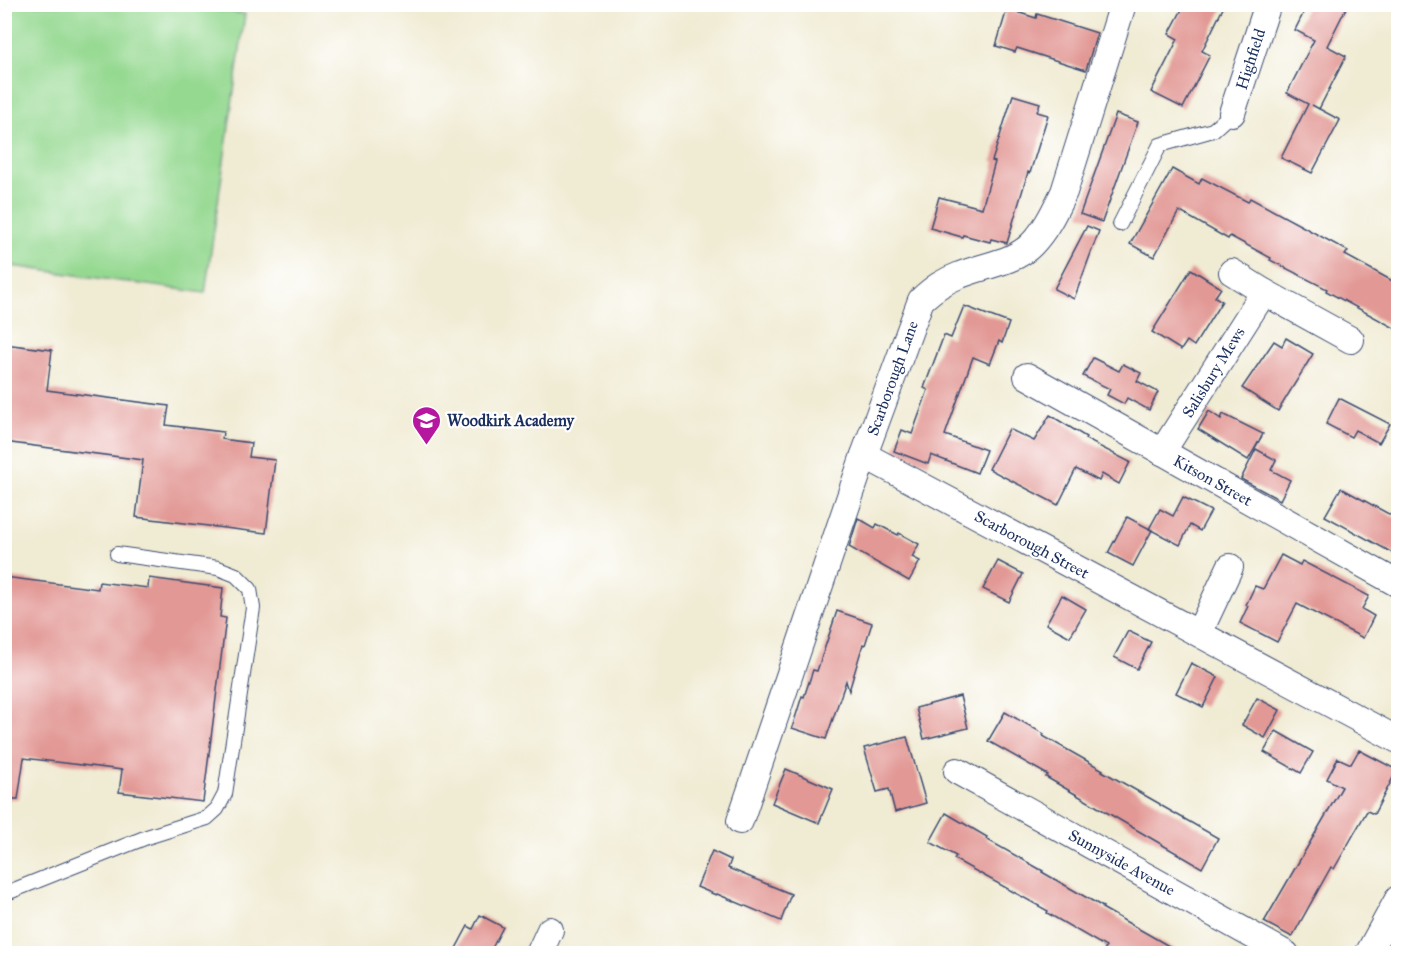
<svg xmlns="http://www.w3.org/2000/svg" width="1403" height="958" viewBox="0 0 1403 958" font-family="'IM FELL Great Primer',serif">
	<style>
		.green { fill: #95d991; stroke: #588478; stroke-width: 1.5 }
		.building { fill: #e29894 }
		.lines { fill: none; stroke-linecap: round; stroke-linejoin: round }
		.lane-casing { stroke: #3b4b70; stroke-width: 16 }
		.street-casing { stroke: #3b4b70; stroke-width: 28 }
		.lane { stroke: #fff; stroke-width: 14 }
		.street { stroke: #fff; stroke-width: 26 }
		.labels { text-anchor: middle; stroke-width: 4.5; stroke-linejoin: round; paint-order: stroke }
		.street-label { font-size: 16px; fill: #1b2f5e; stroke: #fff }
		.poi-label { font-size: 16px; font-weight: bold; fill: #1b2f5e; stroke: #fff; text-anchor: start }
	</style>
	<rect width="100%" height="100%" fill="#fff"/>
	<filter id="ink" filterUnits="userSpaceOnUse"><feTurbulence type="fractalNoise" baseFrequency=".0167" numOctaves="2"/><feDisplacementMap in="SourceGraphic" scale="12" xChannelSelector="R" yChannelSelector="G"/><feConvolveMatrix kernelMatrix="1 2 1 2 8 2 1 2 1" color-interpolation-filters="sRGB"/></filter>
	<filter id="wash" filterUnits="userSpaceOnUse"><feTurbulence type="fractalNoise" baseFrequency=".008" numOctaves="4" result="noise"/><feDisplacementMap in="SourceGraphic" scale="24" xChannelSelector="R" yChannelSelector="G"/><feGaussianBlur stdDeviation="1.35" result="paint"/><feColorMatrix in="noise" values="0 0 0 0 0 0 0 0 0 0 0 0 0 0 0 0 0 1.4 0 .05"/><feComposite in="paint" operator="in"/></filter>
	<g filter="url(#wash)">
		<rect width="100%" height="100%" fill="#f0ebd3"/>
		<path class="green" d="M175 4 245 14 205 293 5 265V5Z"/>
		<g id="blocks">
			<g class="building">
				<path d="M1185 4H1225L1202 51 1210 55 1183 108 1151 92 1178 39 1169 34Z"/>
				<path d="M1308 4H1348L1327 46 1346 56 1319 109 1312 105 1340 120 1312 173 1281 158 1308 104 1287 93 1314 40 1295 30Z"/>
				<path d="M1007 9 1036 18 1037 14 1097 33 1086 70 1017 48 1015 52 996 46Z"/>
				<path d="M1013 95 1040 103 1037 112 1048 115 1030 173 1028 172 1007 243 991 239 990 242 963 235 962 237 930 228 939 197 982 208 995 162 992 161Z"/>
				<path d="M1116 114 1138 122 1102 222 1080 214Z"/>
				<path d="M1172 169 1199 184 1202 178 1248 202 1250 198 1348 251 1345 255 1398 284V330L1326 291 1327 289 1270 260 1271 258 1230 236 1228 239 1179 211 1154 257 1130 244Z"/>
				<path d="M1087 226 1099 231 1074 299 1054 289Z"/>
				<path d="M1191 269 1221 288 1215 297 1222 301 1194 346 1187 341 1181 350 1152 332Z"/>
				<path d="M964 306 1009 323 1002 343 999 341 990 364 973 357 945 435 986 450 977 473 931 455 928 464 894 451 902 430 912 434 928 390 924 388 944 335 951 338Z"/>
				<path d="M1286 338 1313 354 1278 411 1242 388 1274 341 1282 346Z"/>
				<path d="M4 344 52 350 47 390 169 406 166 425 223 432 222 439 251 443 249 457 275 460 266 533 136 517 143 460 4 442Z"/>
				<path d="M1093 358 1119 371 1123 364 1141 373 1137 381 1158 392 1149 410 1127 398 1124 404 1107 395 1110 389 1083 376Z"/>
				<path d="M1339 398 1390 424 1379 443 1355 430 1351 437 1326 424Z"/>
				<path d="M1209 411 1221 419 1223 414 1263 434 1248 460 1198 429Z"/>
				<path d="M1050 415 1086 437 1085 439 1130 462 1119 484 1102 474 1099 481 1076 469 1058 505 989 469 1009 429 1034 441Z"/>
				<path d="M1256 449 1276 460 1271 470 1290 480 1280 500 1241 479Z"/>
				<path d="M1341 488 1398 519V556L1325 516Z"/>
				<path d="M1183 497 1211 511 1200 531 1190 525 1180 545 1149 529 1160 509 1173 516Z"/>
				<path d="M1127 517 1152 530 1133 566 1108 553Z"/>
				<path d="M858 518 875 528 877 524 898 535 899 533 919 544 912 557 920 561 909 581 849 547Z"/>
				<path d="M1281 555 1300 565 1302 561 1369 596 1362 609 1374 616 1363 638 1297 604 1277 642 1240 623 1248 606 1246 605 1255 586 1263 589Z"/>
				<path d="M998 561 1023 574 1009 602 983 589Z"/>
				<path d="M4 577 98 589 99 582 148 588 149 578 223 588 220 617 226 618 203 802 119 792 122 770 24 758 18 799H4Z"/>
				<path d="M1062 595 1086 609 1070 637 1046 624Z"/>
				<path d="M837 611 872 623 865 645 863 644 849 691 846 681 826 739 792 728 802 696 804 697 813 670 817 671Z"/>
				<path d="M1128 631 1151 642 1137 669 1114 657Z"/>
				<path d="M1191 663 1218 677 1203 707 1176 693Z"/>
				<path d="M960 696 968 728 924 739 916 708Z"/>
				<path d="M1257 698 1280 710 1265 738 1242 725Z"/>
				<path d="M1005 712 1044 734 1043 736 1103 770 1102 771 1160 804V805L1218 838 1202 868 1046 777 1048 775 988 741Z"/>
				<path d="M1276 731 1313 752 1301 773 1264 752Z"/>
				<path d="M907 737 926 803 895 812 889 789 877 792 864 748Z"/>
				<path d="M1359 750 1397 770 1374 814 1367 811 1334 869 1331 867 1292 937 1264 922 1342 787 1327 779 1338 758 1351 764Z"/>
				<path d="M786 769 833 789 819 823 772 803Z"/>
				<path d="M946 813 987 837 986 839 1043 871 1042 872 1103 907 1102 908 1183 954H1102L1106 947 1047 913 1048 911 954 859 956 856 930 842Z"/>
				<path d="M712 851 731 860 728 868 791 894 781 921 717 894 716 895 697 887Z"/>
				<path d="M480 915 503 927 489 954H453L468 926 473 929Z"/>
			</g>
		</g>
	</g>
	<g filter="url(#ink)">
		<use href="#blocks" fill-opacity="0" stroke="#3b4b70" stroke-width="1.5"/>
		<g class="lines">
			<defs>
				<g id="lane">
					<path d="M1120 224 1160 145 1213 130 1232 113"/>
					<path d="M4 894 147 837 207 818 217 809 225 794 253 608 250 589 236 575 218 568 117 554"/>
				</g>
				<g id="street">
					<path d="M1232 113 1268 4"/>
					<path d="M1232 272 1264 292 1351 340"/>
					<path d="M1027 376 1398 584"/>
					<path d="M1162 452 1264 292"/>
					<path d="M864 455 1398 740"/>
					<path d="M1199 633 1230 567"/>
					<path d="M957 771 1286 954"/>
					<path d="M740 821 864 455 921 300C934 288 944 281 960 275 984 265 1014 263 1032 244 1046 230 1055 210 1064 192L1123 4"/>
					<path d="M539 954 550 930"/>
					<path d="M1368 954 1398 899"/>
				</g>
			</defs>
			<use href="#lane" class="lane-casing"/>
			<use href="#street" class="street-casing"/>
			<use href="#lane" class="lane"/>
			<use href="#street" class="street"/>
		</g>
	</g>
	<defs>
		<symbol id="school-pin" viewBox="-11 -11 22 30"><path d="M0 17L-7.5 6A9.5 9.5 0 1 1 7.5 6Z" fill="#b5179e" stroke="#fff"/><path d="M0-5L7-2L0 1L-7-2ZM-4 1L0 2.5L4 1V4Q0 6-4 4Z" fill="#fff"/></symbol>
	</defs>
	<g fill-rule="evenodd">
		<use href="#school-pin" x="410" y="404" width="33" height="45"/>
	</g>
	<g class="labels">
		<g class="street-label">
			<text transform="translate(1250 59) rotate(-72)" y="6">Highfield</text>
			<text transform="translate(1213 372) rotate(-58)" y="6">Salisbury Mews</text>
			<text transform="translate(892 378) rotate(-70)" y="6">Scarborough Lane</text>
			<text transform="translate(1213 480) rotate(29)" y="6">Kitson Street</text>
			<text transform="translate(1032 544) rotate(28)" y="6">Scarborough Street</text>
			<text transform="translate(1122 862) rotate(29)" y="6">Sunnyside Avenue</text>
		</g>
		<g class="poi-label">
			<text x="447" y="426">Woodkirk Academy</text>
		</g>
	</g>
	<rect width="1403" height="958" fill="none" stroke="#fff" stroke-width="24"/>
</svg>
